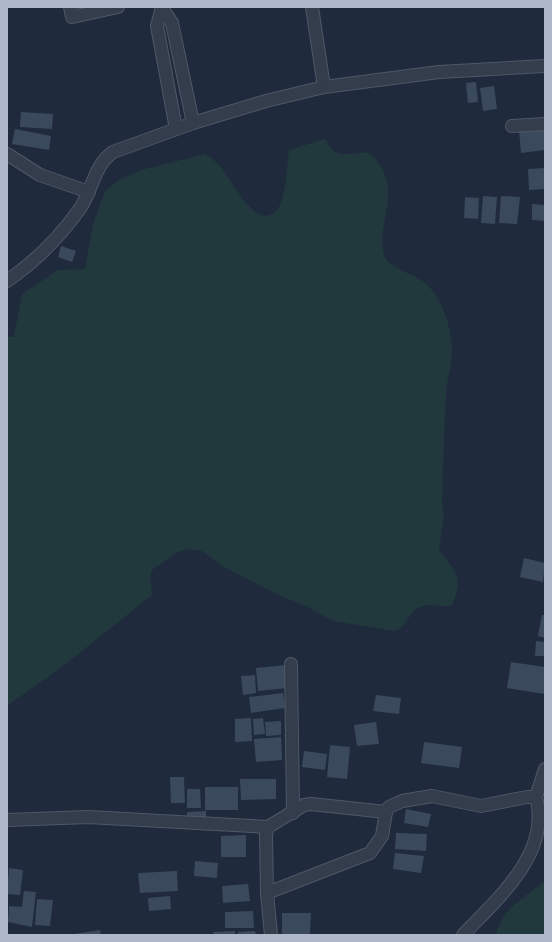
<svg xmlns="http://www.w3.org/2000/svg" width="552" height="942" viewBox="0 0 552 942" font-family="'Space Grotesk',sans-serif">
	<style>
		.green { fill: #21393d }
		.building { fill: #3b495c }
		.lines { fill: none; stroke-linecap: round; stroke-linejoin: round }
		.minor-casing { stroke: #4e5867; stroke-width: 14 }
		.minor { stroke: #333d4c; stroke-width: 12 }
	</style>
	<rect width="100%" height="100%" fill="#1f2b3c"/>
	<g class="green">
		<path d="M325 139C327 142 330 148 334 151 347 160 367 145 376 159 403 196 376 217 384 255 387 268 414 273 425 283 430 287 435 294 438 299 447 314 452 335 452 351 452 365 447 379 446 393 444 430 443 466 442 502L444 516 439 550C456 573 464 575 452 605 442 609 431 602 420 607 409 611 407 627 395 631L333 621 308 607 274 593 219 564 202 551 189 549 177 552 152 570 150 577 152 595 63 666 7 706V337H14L22 294 58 270 85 269 93 224 105 191 119 180 141 170 205 154C212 158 218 163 223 170 232 181 254 225 272 214 278 210 280 206 282 199 287 184 287 166 289 150Z"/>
		<path d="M545 881V935H496C500 911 527 895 545 881Z"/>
	</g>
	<g class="building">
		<path d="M476 82 478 102 468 103 466 83Z"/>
		<path d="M494 86 497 109 483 111 480 88Z"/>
		<path d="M21 112 53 114 52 129 20 127Z"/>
		<path d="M545 128V150L521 153 519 130Z"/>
		<path d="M15 129 51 136 49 150 12 144Z"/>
		<path d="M545 168V189L529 190 528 169Z"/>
		<path d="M483 196 497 197 495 224 481 223Z"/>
		<path d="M501 196 520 197 517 224 499 223Z"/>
		<path d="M465 197 479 198 478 219 464 218Z"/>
		<path d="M532 204 545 205V221L532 220Z"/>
		<path d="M61 246 76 251 72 262 58 257Z"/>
		<path d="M524 558 545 563 543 582 520 577Z"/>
		<path d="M542 615H545V638L538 636Z"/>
		<path d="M536 641 545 642V656H535Z"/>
		<path d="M511 662 545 667V694L507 688Z"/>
		<path d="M286 665 288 688 258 691 256 668Z"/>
		<path d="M255 675 256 693 243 695 241 676Z"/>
		<path d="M283 693 285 708 251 713 249 697Z"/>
		<path d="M376 695 401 698 399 714 373 711Z"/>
		<path d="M251 718 252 741 235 742V719Z"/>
		<path d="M263 718 265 734 254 735 253 719Z"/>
		<path d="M281 721V735L266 736 265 722Z"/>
		<path d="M376 722 379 744 357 746 354 725Z"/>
		<path d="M281 737 282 760 256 762 254 739Z"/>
		<path d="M424 742 462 747 459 768 421 763Z"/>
		<path d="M330 745 350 747 347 779 327 777Z"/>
		<path d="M304 751 327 754 325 770 302 767Z"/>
		<path d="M170 777H184L185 803H171Z"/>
		<path d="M240 779H276V799L241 800Z"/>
		<rect x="205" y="787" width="33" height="23"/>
		<path d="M187 789H200L201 808H187Z"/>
		<path d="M406 809 431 814 428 827 404 823Z"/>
		<path d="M206 811V821L187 822V812Z"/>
		<path d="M396 833 427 834 426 851 395 849Z"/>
		<path d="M246 835V857H221V836Z"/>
		<path d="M395 853 424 856 421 873 393 869Z"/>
		<path d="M195 861 218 863 217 878 194 876Z"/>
		<path d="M9 868 23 870 20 895 7 894Z"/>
		<path d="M177 871 178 891 140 893 138 873Z"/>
		<path d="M248 884 250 901 223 903 222 886Z"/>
		<path d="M24 891 36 892 32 927 8 922 9 906 22 907Z"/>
		<path d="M170 896 171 909 149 911 148 898Z"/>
		<path d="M37 899 53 900 50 926 35 925Z"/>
		<path d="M253 911 254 928H225V912Z"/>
		<path d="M282 913H311L310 934H282Z"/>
		<path d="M100 930 101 935H74V934Z"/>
		<path d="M235 931V935H214L213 932Z"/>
		<path d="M255 931 256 935H238V932Z"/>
	</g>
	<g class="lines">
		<defs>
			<g id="minor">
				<path d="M70 7 72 17 118 7"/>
				<path d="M162 7 157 26 176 129"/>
				<path d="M312 7 324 87"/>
				<path d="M162 8 172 23 193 123"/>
				<path d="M512 126 545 124"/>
				<path d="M7 154 40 175 89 192"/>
				<path d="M7 281C36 261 58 239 79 210 92 192 94 165 113 152L193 123 266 101 324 87 439 72 545 66"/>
				<path d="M291 664 293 813"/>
				<path d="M7 820 88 817 268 827"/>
				<path d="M267 893 370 853 382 836 386 812 389 807 402 801 432 796 481 806 527 797H536"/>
				<path d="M271 935 267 893 266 834 268 827 304 805 311 804 386 812"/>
				<path d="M463 935C496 900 552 853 536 797L545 769"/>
			</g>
		</defs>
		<use href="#minor" class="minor-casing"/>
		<use href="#minor" class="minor"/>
	</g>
	<rect width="552" height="942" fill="none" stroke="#aeb8c8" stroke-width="16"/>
</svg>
